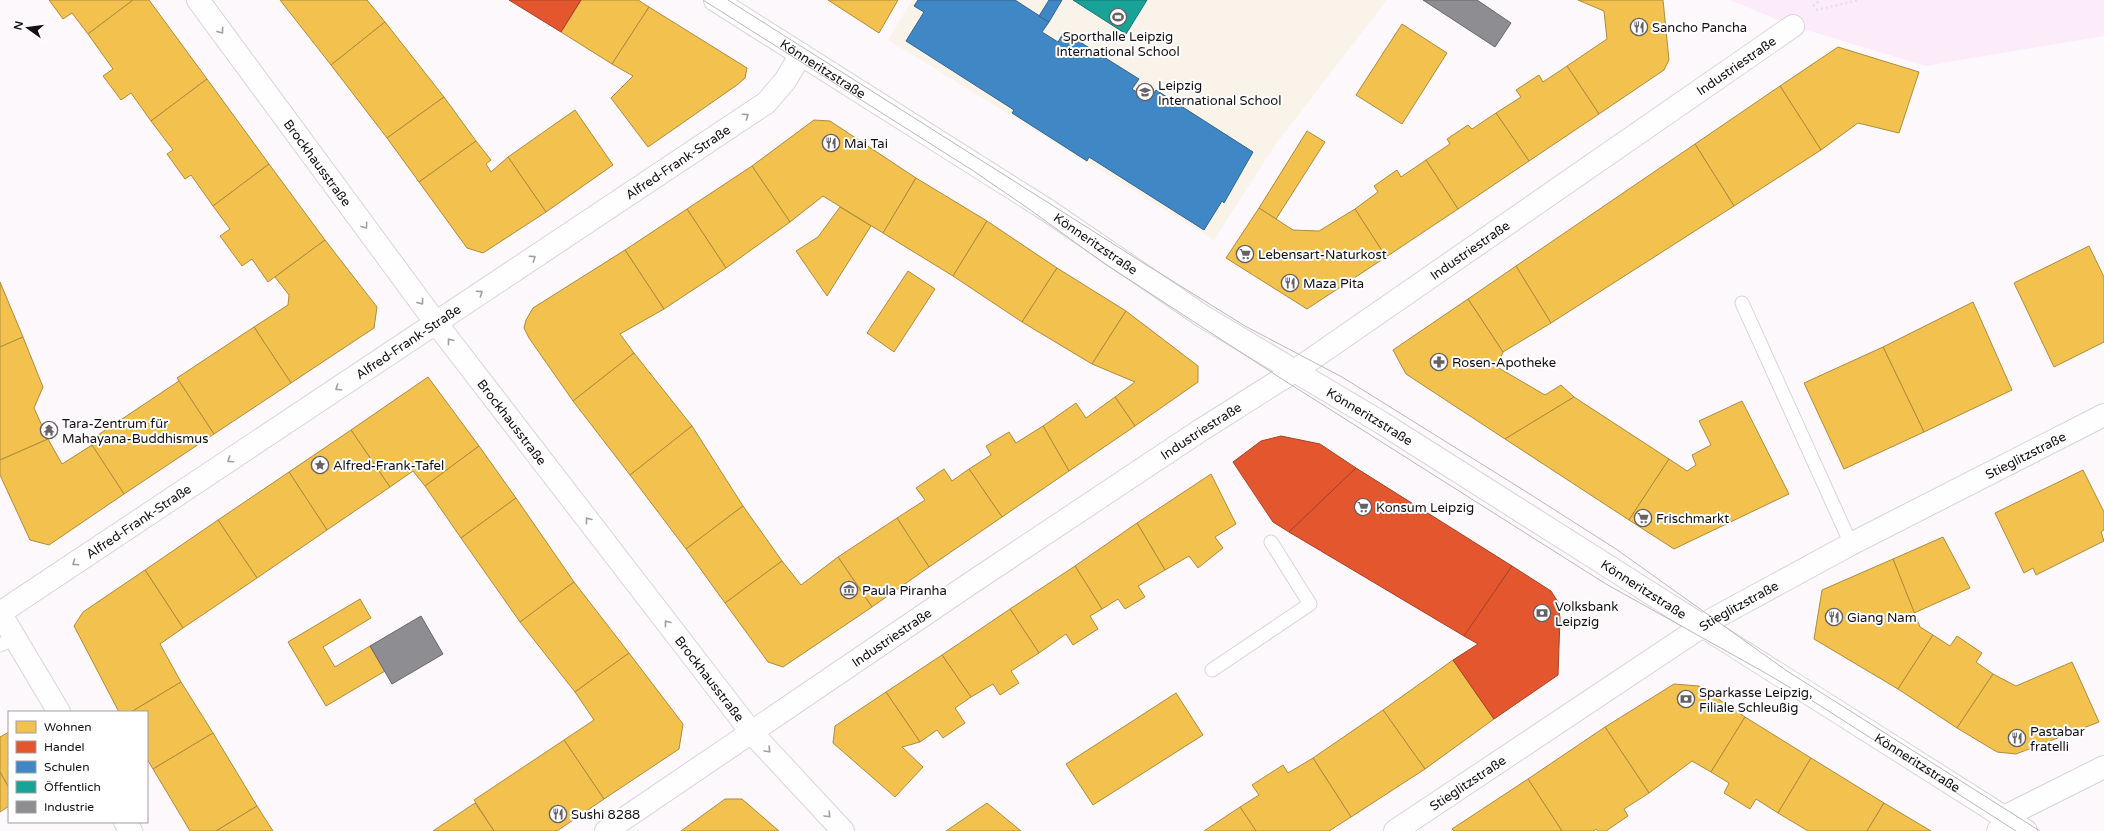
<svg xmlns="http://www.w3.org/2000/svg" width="2104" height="831" viewBox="0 0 2104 831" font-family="'Varela Round',sans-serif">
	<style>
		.education { fill: #faf3e9 }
		.green { fill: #fcecfa }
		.homes { fill: #f2c14e; stroke: #af8c3c }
		.shops { fill: #e4572e; stroke: #a64226 }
		.schools { fill: #3f88c5; stroke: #326490 }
		.public { fill: #17a398; stroke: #167770 }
		.industry { fill: #8d8d92; stroke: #69686c }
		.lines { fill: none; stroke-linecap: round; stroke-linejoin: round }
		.lane-casing { stroke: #d8d4d8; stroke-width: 15 }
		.street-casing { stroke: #d8d4d8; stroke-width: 24 }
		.secondary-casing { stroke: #d8d4d8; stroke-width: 24 }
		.path { stroke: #e3e2e2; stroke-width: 2.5; stroke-dasharray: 2 3; stroke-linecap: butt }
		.lane { stroke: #fffeff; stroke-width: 13 }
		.street { stroke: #fffeff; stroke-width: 22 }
		.secondary { stroke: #fffeff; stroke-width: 22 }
		.tram { stroke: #bab9ba; stroke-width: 1 }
		.oneway { stroke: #a19fa1 }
		.labels { text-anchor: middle; stroke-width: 4; stroke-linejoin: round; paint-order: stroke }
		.poi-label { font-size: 13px; fill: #141013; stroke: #fff; text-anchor: start }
		.street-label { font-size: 13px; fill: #141013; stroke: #fff }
	</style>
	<rect width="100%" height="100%" fill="#fdf8fc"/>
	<path class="education" d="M912 0H1387L1275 145 1214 240 888 40Z"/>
	<path class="green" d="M1730 0H2104V36L1926 66 1793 26Z"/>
	<g class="homes">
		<path d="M49 0H133L88 34 72 13 63 19Z"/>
		<path d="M133 0H149L207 79 151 121 131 93 121 100 103 76 113 69 88 34Z"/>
		<path d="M280 0H367L385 22 331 65Z"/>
		<path d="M581 0H638L649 7 612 64 561 32Z"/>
		<path d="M828 0H898L879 33Z"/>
		<path d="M1578 0H1663L1669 60 1664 70 1599 114 1567 66 1607 39 1604 11Z"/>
		<path d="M649 7 747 68 745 78 737 85 648 147 611 98 633 76 612 64Z"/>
		<path d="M385 22 444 97 387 138 331 65Z"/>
		<path d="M1402 24 1447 53 1402 124 1356 95Z"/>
		<path d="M1838 47 1919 72 1899 133 1858 123 1821 150 1780 86Z"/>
		<path d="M1567 66 1599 114 1529 161 1496 113 1521 97 1516 90 1539 75 1543 82Z"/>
		<path d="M207 79 269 164 213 206 191 175 185 179 167 154 173 150 151 121Z"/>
		<path d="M1780 86 1821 150 1734 206 1695 144Z"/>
		<path d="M444 97 476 141 419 182 387 138Z"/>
		<path d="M575 110 613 165 546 212 508 157Z"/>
		<path d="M1496 113 1529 161 1458 209 1426 160 1450 144 1447 139 1468 125 1472 129Z"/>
		<path d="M814 120 830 121 916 178 883 233 823 196 790 222 752 166Z"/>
		<path d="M1307 131 1325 142 1276 219 1259 208Z"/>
		<path d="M476 141 491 160 486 164 491 172 508 157 546 212 483 253 467 248 419 182Z"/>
		<path d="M1695 144 1734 206 1551 323 1516 266Z"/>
		<path d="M1426 160 1458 209 1386 257 1355 209 1378 192 1374 186 1397 170 1401 177Z"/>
		<path d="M269 164 325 240 268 282 252 259 242 266 220 236 230 229 213 206Z"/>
		<path d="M752 166 790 222 726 268 687 209Z"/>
		<path d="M916 178 987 221 953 276 883 233Z"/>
		<path d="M840 207 871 226 827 296 796 251 818 237Z"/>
		<path d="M1259 208 1293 230 1319 231 1355 209 1386 257 1307 309 1226 258Z"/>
		<path d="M687 209 726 268 664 309 625 250Z"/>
		<path d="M987 221 1057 268 1022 322 953 276Z"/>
		<path d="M325 240 377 307 374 328 291 383 254 327 288 305 289 295 275 277Z"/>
		<path d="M2089 246 2104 277V342L2054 367 2014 283Z"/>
		<path d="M625 250 664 309 620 334 634 353 573 401 529 338 524 328 526 320 533 308Z"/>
		<path d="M1516 266 1551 323 1503 352 1468 299Z"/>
		<path d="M1057 268 1126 311 1092 364 1022 322Z"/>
		<path d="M908 271 935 289 894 352 867 333Z"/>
		<path d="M0 282 23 337 0 347Z"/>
		<path d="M1468 299 1503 352 1497 367 1545 395 1561 385 1574 397 1505 439 1406 374 1393 350Z"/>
		<path d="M1973 302 2012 390 1924 432 1883 347Z"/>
		<path d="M1126 311 1198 366V382L1135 426 1115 397 1135 382 1092 364Z"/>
		<path d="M254 327 291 383 214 434 177 378Z"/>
		<path d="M23 337 43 387 34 408 48 439 0 460V347Z"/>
		<path d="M1883 347 1924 432 1844 469 1804 383Z"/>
		<path d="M634 353 692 426 630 475 573 401Z"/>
		<path d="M428 377 479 446 425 486 413 471 390 487 351 430Z"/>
		<path d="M179 381 214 434 124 494 89 441Z"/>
		<path d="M1115 397 1135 426 1069 471 1043 426 1076 403 1086 418Z"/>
		<path d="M1574 397 1669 459 1629 520 1505 439Z"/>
		<path d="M1742 401 1789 494 1674 549 1629 520 1669 459 1687 471 1696 465 1692 455 1711 445 1699 421Z"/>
		<path d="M692 426 743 506 686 549 630 475Z"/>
		<path d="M1043 426 1069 471 1002 517 969 469 991 455 986 446 1009 432 1016 443Z"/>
		<path d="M351 430 390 487 327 530 289 472Z"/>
		<path d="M48 439 62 464 92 445 124 494 49 545 30 540 0 475V460Z"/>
		<path d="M479 446 516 498 461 538 425 486Z"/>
		<path d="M944 469 952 481 969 469 1002 517 929 567 897 518 925 500 916 488Z"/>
		<path d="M2083 470 2104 512V530L2101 532 2104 541 2036 575 2033 568 2024 573 1995 513Z"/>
		<path d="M289 472 327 530 257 578 218 520Z"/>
		<path d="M1211 474 1236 524 1215 537 1223 548 1198 568 1189 556 1165 570 1137 523Z"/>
		<path d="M516 498 574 582 520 622 461 538Z"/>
		<path d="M743 506 782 561 725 603 686 549Z"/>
		<path d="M897 518 929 567 872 607 838 557Z"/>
		<path d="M218 520 257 578 183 628 145 570Z"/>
		<path d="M1137 523 1165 570 1138 586 1145 597 1125 609 1118 599 1102 609 1075 566Z"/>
		<path d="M1943 537 1970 588 1914 613 1893 559Z"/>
		<path d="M838 557 872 607 783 667 768 662 725 603 782 561 801 585Z"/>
		<path d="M1893 559 1920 627 1933 635 1898 689 1814 639 1822 590Z"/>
		<path d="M1075 566 1102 609 1090 616 1098 629 1073 645 1066 634 1039 653 1010 609Z"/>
		<path d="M145 570 183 628 160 644 181 682 131 712H119L74 626 83 612Z"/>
		<path d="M574 582 629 653 575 692 520 622Z"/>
		<path d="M360 599 371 618 323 647 335 667 370 646 385 671 326 706 288 642Z"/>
		<path d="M1010 609 1039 653 1011 671 1019 683 1000 695 993 684 971 697 942 655Z"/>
		<path d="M1933 635 1950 646 1957 636 1982 653 1976 662 1993 674 1957 728 1898 689Z"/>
		<path d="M629 653 683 724 679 749 604 799 564 740 594 720 575 692Z"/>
		<path d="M942 655 971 697 955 708 965 723 943 738 937 730 920 742 886 692Z"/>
		<path d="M1453 660 1494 719 1425 769 1383 710Z"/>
		<path d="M2072 662 2099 722 2016 754 1997 752 1957 728 1993 674 2016 686Z"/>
		<path d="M181 682 213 733 153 769 147 759V712H131Z"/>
		<path d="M1674 684 1699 686 1745 717 1711 772 1692 761 1649 793 1605 727Z"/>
		<path d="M886 692 920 742 902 747 923 767 895 797 833 743 835 726Z"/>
		<path d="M1176 693 1203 735 1093 805 1066 764Z"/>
		<path d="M1383 710 1425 769 1351 817 1313 758Z"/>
		<path d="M1745 717 1811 758 1778 813 1756 799 1750 809 1724 793 1729 783 1711 772Z"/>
		<path d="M1605 727 1649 793 1624 809 1628 816 1606 831H1598L1596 829 1593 831H1562L1528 779Z"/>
		<path d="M9 732V788L0 772V737Z"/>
		<path d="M213 733 257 806 216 831H190L153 769Z"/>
		<path d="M564 740 604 799 557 831H494L474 800Z"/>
		<path d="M1313 758 1351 817 1329 831H1256L1240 807 1259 795 1252 785 1283 765 1288 773Z"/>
		<path d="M1811 758 1884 803 1867 831H1808L1778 813Z"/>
		<path d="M0 772 9 788V806L0 812Z"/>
		<path d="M1528 779 1562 831H1454L1452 829Z"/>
		<path d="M725 799H742L779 831H681Z"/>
		<path d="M475 803 494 831H433Z"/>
		<path d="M987 803 1021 831H946Z"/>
		<path d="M1884 803 1931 831H1867Z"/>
		<path d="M257 806 273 831H216Z"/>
		<path d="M1240 807 1256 831H1204Z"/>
	</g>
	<g class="shops">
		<path d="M509 0H581L561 32Z"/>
		<path d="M1281 436 1320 444 1356 468 1289 532 1273 522 1233 462 1261 441Z"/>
		<path d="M1356 468 1512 566 1464 636 1289 532Z"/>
		<path d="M1512 566 1551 591 1558 602 1560 618 1558 675 1494 719 1453 660 1478 644 1464 636Z"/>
	</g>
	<g class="schools">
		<path d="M918 0H1015L1049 22 1042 32 1058 42 1064 32 1139 79 1132 89 1149 100 1156 90 1253 152 1224 203 1222 201 1204 230 1089 157 1087 161 1012 113 1014 110 906 41 924 12 914 6Z"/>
		<path d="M1049 0H1062L1049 22 1039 16Z"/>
	</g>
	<path class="public" d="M1073 0H1147L1126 34Z"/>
	<g class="industry">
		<path d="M1423 0H1477L1511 23 1495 47Z"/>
		<path d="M421 616 443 654 392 684 370 646Z"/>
	</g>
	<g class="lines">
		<defs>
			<g id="lane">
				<path d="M1742 303 1851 544"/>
				<path d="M0 645 15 638"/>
				<path d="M1212 670 1310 604 1271 542"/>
			</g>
			<g id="street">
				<path id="s1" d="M198 0 436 323 752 733 843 831"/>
				<path id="s2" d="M0 613 766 103 785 81 801 54"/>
				<path d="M0 613 59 712"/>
				<path d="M125 822 131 831"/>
				<path id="s3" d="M606 831 971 583 1201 430 1296 370 1793 26"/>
				<path id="s4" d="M1395 831 1713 619 1851 544 2104 415"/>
				<path d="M1998 831 2012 813 2104 767"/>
			</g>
			<g id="secondary">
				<path id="s5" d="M715 0 1047 210 1204 317 1382 423 2026 831"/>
			</g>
		</defs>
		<use href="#lane" class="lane-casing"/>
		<use href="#street" class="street-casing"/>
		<use href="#secondary" class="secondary-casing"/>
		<g class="path">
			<path d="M1813 6 1820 0"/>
			<path d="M1816 10 1859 0"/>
		</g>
		<use href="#lane" class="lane"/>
		<use href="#street" class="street"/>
		<use href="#secondary" class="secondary"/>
		<g class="tram">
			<path d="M703 0 972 170 1029 209 1105 264 1282 379 1606 584 1762 671 1816 703 2016 831"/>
			<path d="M728 0 1145 264 1245 326 1342 377 1525 491 1616 549 1787 671 2040 831"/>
		</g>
	</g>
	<defs><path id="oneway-chevron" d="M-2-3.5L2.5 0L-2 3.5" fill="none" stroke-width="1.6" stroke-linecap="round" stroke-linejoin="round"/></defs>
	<g class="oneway">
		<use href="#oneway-chevron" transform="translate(221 31) rotate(54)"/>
		<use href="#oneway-chevron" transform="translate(746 116) rotate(-34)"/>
		<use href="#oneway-chevron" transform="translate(365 226) rotate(54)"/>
		<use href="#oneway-chevron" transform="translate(533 258) rotate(-34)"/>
		<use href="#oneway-chevron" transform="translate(480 293) rotate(-34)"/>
		<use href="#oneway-chevron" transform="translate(421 302) rotate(54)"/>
		<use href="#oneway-chevron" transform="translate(450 341) rotate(-128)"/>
		<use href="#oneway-chevron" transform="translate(338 388) rotate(146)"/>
		<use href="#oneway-chevron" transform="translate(230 460) rotate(146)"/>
		<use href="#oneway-chevron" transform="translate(588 520) rotate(-128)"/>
		<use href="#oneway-chevron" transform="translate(75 563) rotate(146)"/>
		<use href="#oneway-chevron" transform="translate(667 623) rotate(-128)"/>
		<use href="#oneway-chevron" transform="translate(768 750) rotate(47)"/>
		<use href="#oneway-chevron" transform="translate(828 815) rotate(47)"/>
	</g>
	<defs>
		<symbol id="stadium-ring" viewBox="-11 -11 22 22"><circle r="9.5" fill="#fff" stroke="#666165" stroke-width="1.5"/><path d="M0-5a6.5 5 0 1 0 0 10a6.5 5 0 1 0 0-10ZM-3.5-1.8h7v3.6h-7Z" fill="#666165"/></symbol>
		<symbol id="restaurant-ring" viewBox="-11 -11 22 22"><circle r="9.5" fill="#fff" stroke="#666165" stroke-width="1.5"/><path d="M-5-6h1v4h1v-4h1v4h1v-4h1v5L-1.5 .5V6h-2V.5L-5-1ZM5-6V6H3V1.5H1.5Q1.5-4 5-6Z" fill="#666165"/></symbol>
		<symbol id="school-ring" viewBox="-11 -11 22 22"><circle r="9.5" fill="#fff" stroke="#666165" stroke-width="1.5"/><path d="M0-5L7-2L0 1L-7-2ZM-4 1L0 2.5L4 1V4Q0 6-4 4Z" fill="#666165"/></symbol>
		<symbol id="supermarket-ring" viewBox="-11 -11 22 22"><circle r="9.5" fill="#fff" stroke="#666165" stroke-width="1.5"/><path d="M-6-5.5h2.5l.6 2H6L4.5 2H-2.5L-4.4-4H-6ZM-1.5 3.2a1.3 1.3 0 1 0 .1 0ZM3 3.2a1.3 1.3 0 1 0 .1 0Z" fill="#666165"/></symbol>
		<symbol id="pharmacy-ring" viewBox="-11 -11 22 22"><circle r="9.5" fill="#fff" stroke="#666165" stroke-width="1.5"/><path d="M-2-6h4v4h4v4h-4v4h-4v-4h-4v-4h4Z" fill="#666165"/></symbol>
		<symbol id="temple-ring" viewBox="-11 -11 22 22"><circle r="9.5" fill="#fff" stroke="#666165" stroke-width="1.5"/><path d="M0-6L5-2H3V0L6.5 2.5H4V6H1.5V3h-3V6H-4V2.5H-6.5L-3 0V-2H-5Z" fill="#666165"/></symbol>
		<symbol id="sight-ring" viewBox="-11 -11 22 22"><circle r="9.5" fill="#fff" stroke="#666165" stroke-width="1.5"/><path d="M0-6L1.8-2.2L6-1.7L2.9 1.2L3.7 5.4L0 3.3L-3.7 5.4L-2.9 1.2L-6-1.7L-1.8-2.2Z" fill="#666165"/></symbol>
		<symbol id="museum-ring" viewBox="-11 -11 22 22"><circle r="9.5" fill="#fff" stroke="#666165" stroke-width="1.5"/><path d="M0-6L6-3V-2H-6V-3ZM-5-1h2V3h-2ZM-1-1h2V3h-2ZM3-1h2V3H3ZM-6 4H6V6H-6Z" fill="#666165"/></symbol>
		<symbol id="bank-ring" viewBox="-11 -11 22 22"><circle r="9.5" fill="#fff" stroke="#666165" stroke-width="1.5"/><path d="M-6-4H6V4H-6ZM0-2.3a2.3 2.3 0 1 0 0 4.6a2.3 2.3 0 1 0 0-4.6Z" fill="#666165"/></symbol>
	</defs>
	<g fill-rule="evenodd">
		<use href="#stadium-ring" x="1108" y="7" width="20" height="20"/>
		<use href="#restaurant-ring" x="1629" y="17" width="20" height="20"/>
		<use href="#school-ring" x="1135" y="82" width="20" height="20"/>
		<use href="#restaurant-ring" x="821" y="133" width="20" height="20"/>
		<use href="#supermarket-ring" x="1235" y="244" width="20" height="20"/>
		<use href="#restaurant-ring" x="1280" y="273" width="20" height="20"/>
		<use href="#pharmacy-ring" x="1429" y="352" width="20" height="20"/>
		<use href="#temple-ring" x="39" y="420" width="20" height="20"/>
		<use href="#sight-ring" x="310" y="455" width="20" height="20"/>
		<use href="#supermarket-ring" x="1353" y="497" width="20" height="20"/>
		<use href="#supermarket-ring" x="1633" y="508" width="20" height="20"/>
		<use href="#museum-ring" x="839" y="580" width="20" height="20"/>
		<use href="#bank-ring" x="1532" y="603" width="20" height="20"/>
		<use href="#restaurant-ring" x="1824" y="607" width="20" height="20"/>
		<use href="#bank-ring" x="1676" y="689" width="20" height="20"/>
		<use href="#restaurant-ring" x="2007" y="728" width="20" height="20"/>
		<use href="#restaurant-ring" x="548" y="804" width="20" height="20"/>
	</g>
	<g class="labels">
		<g class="poi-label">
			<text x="1652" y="32">Sancho Pancha</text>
			<text x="1118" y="41" text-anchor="middle">Sporthalle Leipzig<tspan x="1118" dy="15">International School</tspan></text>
			<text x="1158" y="90">Leipzig<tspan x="1158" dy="15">International School</tspan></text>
			<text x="844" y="148">Mai Tai</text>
			<text x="1258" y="259">Lebensart-Naturkost</text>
			<text x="1303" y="288">Maza Pita</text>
			<text x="1452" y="367">Rosen-Apotheke</text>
			<text x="62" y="428">Tara-Zentrum für<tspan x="62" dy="15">Mahayana-Buddhismus</tspan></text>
			<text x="333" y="470">Alfred-Frank-Tafel</text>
			<text x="1376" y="512">Konsum Leipzig</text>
			<text x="1656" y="523">Frischmarkt</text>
			<text x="862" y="595">Paula Piranha</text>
			<text x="1555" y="611">Volksbank<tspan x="1555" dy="15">Leipzig</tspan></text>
			<text x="1847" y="622">Giang Nam</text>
			<text x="1699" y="697">Sparkasse Leipzig,<tspan x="1699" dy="15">Filiale Schleußig</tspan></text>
			<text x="2030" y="736">Pastabar<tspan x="2030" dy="15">fratelli</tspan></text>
			<text x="571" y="819">Sushi 8288</text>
		</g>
		<g class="street-label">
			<text dy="5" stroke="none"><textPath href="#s3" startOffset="1365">Industriestraße</textPath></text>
			<text dy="5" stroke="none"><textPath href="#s5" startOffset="128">Könneritzstraße</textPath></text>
			<text dy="5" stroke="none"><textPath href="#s2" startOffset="814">Alfred-Frank-Straße</textPath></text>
			<text dy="5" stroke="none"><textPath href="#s1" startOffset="202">Brockhausstraße</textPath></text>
			<text dy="5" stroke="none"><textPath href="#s5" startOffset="452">Könneritzstraße</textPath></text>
			<text dy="5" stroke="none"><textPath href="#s3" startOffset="1041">Industriestraße</textPath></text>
			<text dy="5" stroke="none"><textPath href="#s2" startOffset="490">Alfred-Frank-Straße</textPath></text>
			<text dy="5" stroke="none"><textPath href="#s5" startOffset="776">Könneritzstraße</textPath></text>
			<text dy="5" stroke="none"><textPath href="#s1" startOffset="526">Brockhausstraße</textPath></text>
			<text dy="5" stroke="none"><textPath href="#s3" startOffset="717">Industriestraße</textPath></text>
			<text dy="5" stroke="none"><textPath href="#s4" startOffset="735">Stieglitzstraße</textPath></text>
			<text dy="5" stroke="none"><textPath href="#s2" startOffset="166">Alfred-Frank-Straße</textPath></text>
			<text dy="5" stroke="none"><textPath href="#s5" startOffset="1100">Könneritzstraße</textPath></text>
			<text dy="5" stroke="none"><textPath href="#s4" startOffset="411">Stieglitzstraße</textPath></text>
			<text dy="5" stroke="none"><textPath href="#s3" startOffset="345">Industriestraße</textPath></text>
			<text dy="5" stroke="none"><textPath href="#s1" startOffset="850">Brockhausstraße</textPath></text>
			<text dy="5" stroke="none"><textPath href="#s5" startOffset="1424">Könneritzstraße</textPath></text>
			<text dy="5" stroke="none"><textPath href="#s4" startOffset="87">Stieglitzstraße</textPath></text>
		</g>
	</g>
	<rect x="8" y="711" width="140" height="112" fill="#ffffff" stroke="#a19fa1"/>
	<rect x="16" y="721" width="20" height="12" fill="#f2c14e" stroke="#a19fa1"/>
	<text x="44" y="731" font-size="12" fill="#141013">Wohnen</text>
	<rect x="16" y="741" width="20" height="12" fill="#e4572e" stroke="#a19fa1"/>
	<text x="44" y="751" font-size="12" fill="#141013">Handel</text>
	<rect x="16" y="761" width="20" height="12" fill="#3f88c5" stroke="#a19fa1"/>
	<text x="44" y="771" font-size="12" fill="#141013">Schulen</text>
	<rect x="16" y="781" width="20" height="12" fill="#17a398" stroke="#a19fa1"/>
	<text x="44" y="791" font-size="12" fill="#141013">Öffentlich</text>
	<rect x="16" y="801" width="20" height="12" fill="#8d8d92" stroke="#a19fa1"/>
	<text x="44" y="811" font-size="12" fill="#141013">Industrie</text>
	<g transform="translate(28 28) rotate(284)" stroke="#ffffff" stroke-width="3" paint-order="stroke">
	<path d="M0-3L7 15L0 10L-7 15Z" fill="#141013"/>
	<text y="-6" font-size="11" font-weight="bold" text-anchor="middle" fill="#141013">N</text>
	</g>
</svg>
